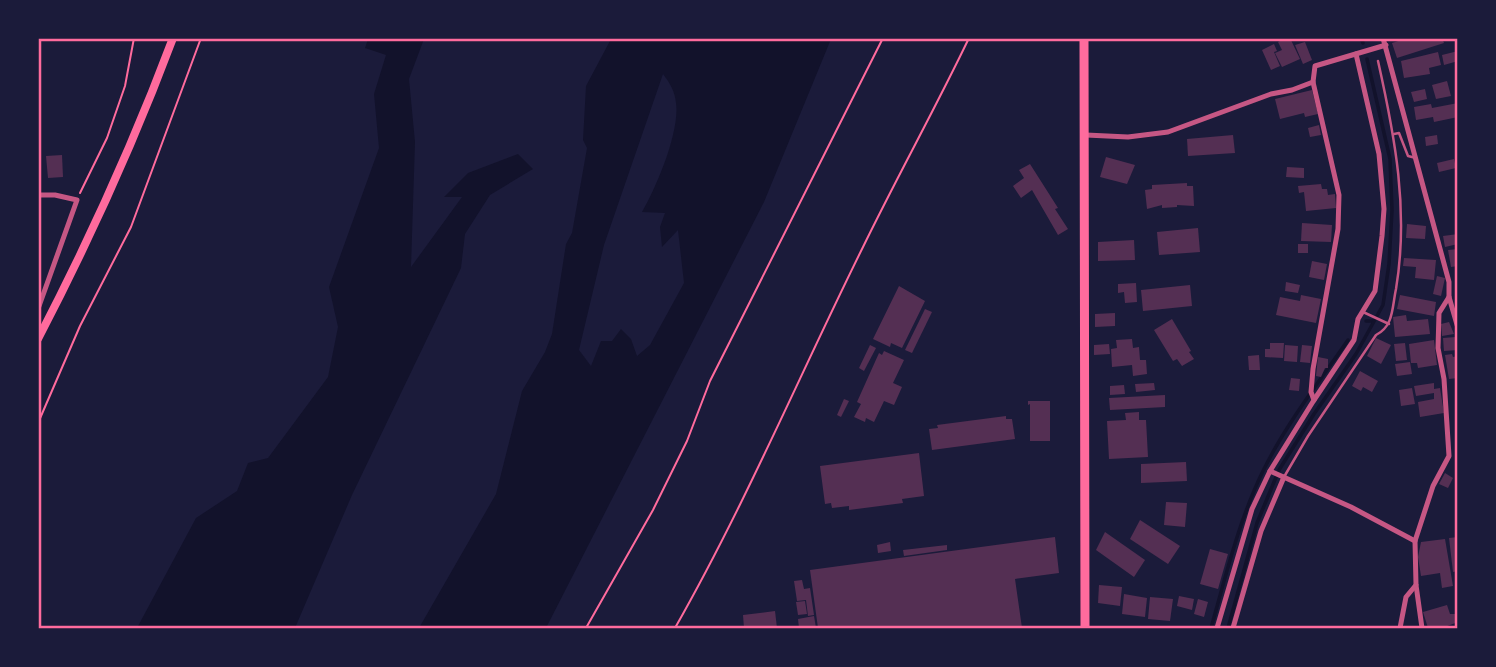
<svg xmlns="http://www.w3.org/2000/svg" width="1496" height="667" viewBox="0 0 1496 667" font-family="'Golos Text',sans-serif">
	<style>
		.water { fill: #12122b; fill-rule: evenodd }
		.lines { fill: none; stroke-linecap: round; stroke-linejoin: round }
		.stream { stroke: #12122b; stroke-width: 3.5 }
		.building { fill: #542f53 }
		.path { stroke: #ff6b9d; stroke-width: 2 }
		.service { stroke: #c65784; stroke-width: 2.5 }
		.minor { stroke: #c65784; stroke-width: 5 }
		.secondary { stroke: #ff6b9d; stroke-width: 8 }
		.trunk { stroke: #ff6b9d; stroke-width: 9 }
		.neatline { fill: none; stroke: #ff6b9d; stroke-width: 2.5 }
	</style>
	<rect width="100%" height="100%" fill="#1b1b3a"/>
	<g class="water">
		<path d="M368 39H424L409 79 415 142 411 267 462 197H444L468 173 518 154 533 169 490 195 465 234 461 268 352 495 295 628H137L196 518 237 491 248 463 268 458 328 377 338 327 329 287 379 148 374 94 386 55 365 48Z"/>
		<path d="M611 39H831L764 202 546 628H419L496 494 522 391 545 352 552 334 566 244 572 233 587 148 583 140 586 86ZM663 74C670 83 675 92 676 103 680 132 656 188 642 212L665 213 660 227 662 247 678 230 684 283 650 345 637 356 631 339 621 329 612 341H601L591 366 579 350 604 245Z"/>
	</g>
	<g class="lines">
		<g class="stream">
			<path d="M1361 38 1363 43"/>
			<path d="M1366 321H1373"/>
			<path d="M1211 628C1226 575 1239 520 1263 471 1286 424 1319 382 1348 340"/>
			<path d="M1228 628 1257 523 1279 470 1314 414 1356 354 1383 305 1389 264 1392 210 1390 159 1367 59"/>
		</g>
	</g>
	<g class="building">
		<path d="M1285 38H1290L1300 59 1282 67 1275 53 1282 50 1278 42Z"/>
		<path d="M1408 38H1442L1444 43 1397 58 1392 43Z"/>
		<path d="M1305 42 1312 60 1303 64 1295 45Z"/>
		<path d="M1274 44 1277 51 1274 52 1280 66 1271 70 1262 50Z"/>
		<path d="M1458 51V61L1444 65 1442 55Z"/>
		<path d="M1438 52 1441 65 1429 68 1430 74 1404 78 1401 61Z"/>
		<path d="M1447 81 1451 96 1436 99 1432 85Z"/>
		<path d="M1425 89 1427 99 1414 102 1411 92Z"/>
		<path d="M1312 90 1318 114 1305 117 1304 113 1280 119 1275 99Z"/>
		<path d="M1458 103V117L1434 122 1433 117 1416 120 1414 107 1431 104 1432 108Z"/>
		<path d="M1319 125 1321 135 1310 137 1308 128Z"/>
		<path d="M1233 135 1235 153 1188 156 1187 139Z"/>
		<path d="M1437 135 1438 144 1426 146 1425 137Z"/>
		<path d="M62 155 63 177 48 178 46 156Z"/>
		<path d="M1106 157 1135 165 1127 184 1100 177Z"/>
		<path d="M1454 159 1456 168 1439 172 1437 163Z"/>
		<path d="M1030 164 1058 208 1055 209 1068 229 1058 235 1032 190 1021 198 1013 186 1024 178 1019 170Z"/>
		<path d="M1287 167 1304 168V178L1286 177Z"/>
		<path d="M1187 183V186H1193L1194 206 1177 205V207L1162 208V205L1147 209 1145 190 1152 189V185Z"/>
		<path d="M1321 184 1322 189H1327L1328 195 1335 194 1336 208 1306 211 1304 192 1299 193 1298 186Z"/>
		<path d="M1302 223 1332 225 1331 242 1301 241Z"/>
		<path d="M1407 224 1426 226 1425 239 1406 238Z"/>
		<path d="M1198 228 1200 252 1159 255 1157 232Z"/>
		<path d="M1458 234V244L1445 247 1443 236Z"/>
		<path d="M1134 240 1135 260 1098 261V242Z"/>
		<rect x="1298" y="244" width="10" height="9"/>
		<path d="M1458 249V266L1451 267 1448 250Z"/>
		<path d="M1404 258 1436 260 1434 280 1415 278 1416 267 1403 266Z"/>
		<path d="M1312 261 1327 264 1324 280 1309 277Z"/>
		<path d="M1437 276 1445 278 1441 296 1433 294Z"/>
		<path d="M1286 282 1300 285 1298 293 1285 291Z"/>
		<path d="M1136 283 1137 302 1125 303 1124 292 1118 293V284Z"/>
		<path d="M1190 285 1192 306 1143 311 1141 290Z"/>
		<path d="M899 286 925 301 902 348 891 343 890 347 873 339Z"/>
		<path d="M1301 295 1321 299 1316 323 1276 315 1280 297 1300 301Z"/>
		<path d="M1400 295 1436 302 1434 316 1397 309Z"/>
		<path d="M925 309 932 312 912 353 905 350Z"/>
		<path d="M1115 313V326L1095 327V314Z"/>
		<path d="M1406 315 1407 321 1428 319 1430 334 1395 337 1393 317Z"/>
		<path d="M1172 319 1191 351 1189 352 1194 359 1182 366 1177 359 1173 361 1154 330Z"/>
		<path d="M1449 322 1454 334 1442 336 1441 324Z"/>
		<path d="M1456 337 1458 350 1444 351 1443 338Z"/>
		<path d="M1376 338 1391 345 1381 364 1367 356Z"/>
		<path d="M1132 339 1133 348 1139 347 1140 360H1146L1147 374 1133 376 1132 365 1112 367 1111 349 1117 348 1116 340Z"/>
		<path d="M1434 340 1437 365 1418 368 1417 363H1411L1409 344Z"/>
		<path d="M1270 343H1284L1283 358 1265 357V349H1270Z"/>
		<path d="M1405 343 1407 360 1396 361 1394 344Z"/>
		<path d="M1109 344 1110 354 1094 355V345Z"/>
		<path d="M870 345 876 348 864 371 859 368Z"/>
		<path d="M1285 345 1298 346 1297 362 1284 361Z"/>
		<path d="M1302 345 1312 346 1310 363 1300 362Z"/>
		<path d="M884 351 904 360 893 383 902 387 894 405 884 401 874 422 866 418 865 422 854 417 861 404 857 402 879 353 882 355Z"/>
		<path d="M1452 354 1453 357 1458 356V378L1449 379 1445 355Z"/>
		<path d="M1259 355 1260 370H1249L1248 356Z"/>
		<path d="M1318 357 1328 359V368H1325L1321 377 1316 376Z"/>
		<path d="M1410 362 1412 374 1397 376 1395 364Z"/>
		<path d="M1360 371 1378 381 1372 392 1363 387 1361 391 1352 386Z"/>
		<path d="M1291 378 1300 379 1299 391 1289 390Z"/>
		<path d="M1154 383 1155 390 1136 392 1135 384Z"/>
		<path d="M1434 383V389L1440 388 1444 413 1420 417 1418 402 1434 399V393L1416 396 1414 386Z"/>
		<path d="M1124 385 1125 394 1110 395V386Z"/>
		<path d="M1412 388 1415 404 1401 406 1399 390Z"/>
		<path d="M1165 395V407L1110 410 1109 398Z"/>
		<path d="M844 399 849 401 841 417 837 415Z"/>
		<path d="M1028 401H1050V441H1030V404L1028 405Z"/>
		<path d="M1139 412V420H1146L1148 457 1109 459 1107 421 1126 420 1125 413Z"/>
		<path d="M1006 416V419H1012L1015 439 932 450 929 429 938 428 937 425Z"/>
		<path d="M919 453 924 496 902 499 903 503 849 510V506L832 508 831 503 825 504 820 466Z"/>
		<path d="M1186 462 1187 481 1141 483V464Z"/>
		<path d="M1445 473 1453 478 1448 488 1439 484Z"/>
		<path d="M1166 502 1187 503 1185 527 1164 525Z"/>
		<path d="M1140 520 1180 546 1168 564 1130 539Z"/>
		<path d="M1105 532 1145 560 1134 577 1096 550Z"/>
		<path d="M1055 537 1059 573 1015 579 1022 628H818L810 570Z"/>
		<path d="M1458 537V571L1453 572 1449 538Z"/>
		<path d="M1445 539 1453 586 1442 588 1440 573 1421 576 1418 557 1421 542Z"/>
		<path d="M890 542 891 551 878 553 877 545Z"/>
		<path d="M947 545V550L904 556 903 550Z"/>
		<path d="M1210 549 1228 554 1218 589 1200 584Z"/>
		<path d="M802 580 804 589 810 588 814 615 808 616 806 600 797 601 794 581Z"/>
		<path d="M1099 585 1122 587 1120 606 1098 603Z"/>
		<path d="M1124 594 1147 598 1145 617 1122 614Z"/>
		<path d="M1179 596 1194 599 1192 610 1177 606Z"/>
		<path d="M1150 597 1173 599 1170 621 1148 619Z"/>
		<path d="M1198 599 1208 602 1204 617 1194 614Z"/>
		<path d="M805 601 807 614 798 615 796 602Z"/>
		<path d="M1447 605 1450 614H1456L1458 622 1442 628H1428L1423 612Z"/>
		<path d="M775 611 777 628H744L743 615Z"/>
		<path d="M814 616 816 628H799L798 619Z"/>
	</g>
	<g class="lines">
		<g class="path">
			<path d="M80 193 107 138 125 86 134 38"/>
			<path d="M38 423 80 326 131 227 201 38"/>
			<path d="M586 628 653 510 687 441 710 381 883 38"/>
			<path d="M675 628C745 505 800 374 863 247 897 177 935 109 969 38"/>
		</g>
		<g class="service">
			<path d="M1394 134 1399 133 1408 156 1416 158"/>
			<path d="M1363 312 1389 324"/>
			<path d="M1284 477 1308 436 1376 335C1394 326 1392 307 1396 289 1409 211 1395 137 1378 61"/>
		</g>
		<g class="minor">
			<path d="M1383 38 1449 282V297L1458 328"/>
			<path d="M1086 135 1128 137 1168 132 1271 94 1292 90 1313 82"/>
			<path d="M38 195H55L77 200 38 309"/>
			<path d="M1314 400 1354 340 1358 319 1375 291 1382 236 1384 209 1379 154 1356 54"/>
			<path d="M1270 471 1351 507 1415 541"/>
			<path d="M1217 628 1252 509 1270 471 1314 400 1311 392 1313 369 1338 229 1339 195 1313 82 1315 66 1386 45"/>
			<path d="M1233 628 1261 531 1284 477"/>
			<path d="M1400 628 1406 597 1416 585"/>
			<path d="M1422 628 1416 585 1415 541 1433 486 1449 456 1444 379 1438 348 1439 313 1449 297"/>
		</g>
		<path class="secondary" d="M38 339C89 241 134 142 173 38"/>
		<path class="trunk" d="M1084 38 1085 628"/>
	</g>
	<rect width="1496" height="667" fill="none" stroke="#1b1b3a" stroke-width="80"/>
	<rect x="40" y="40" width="1416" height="587" class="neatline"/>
</svg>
